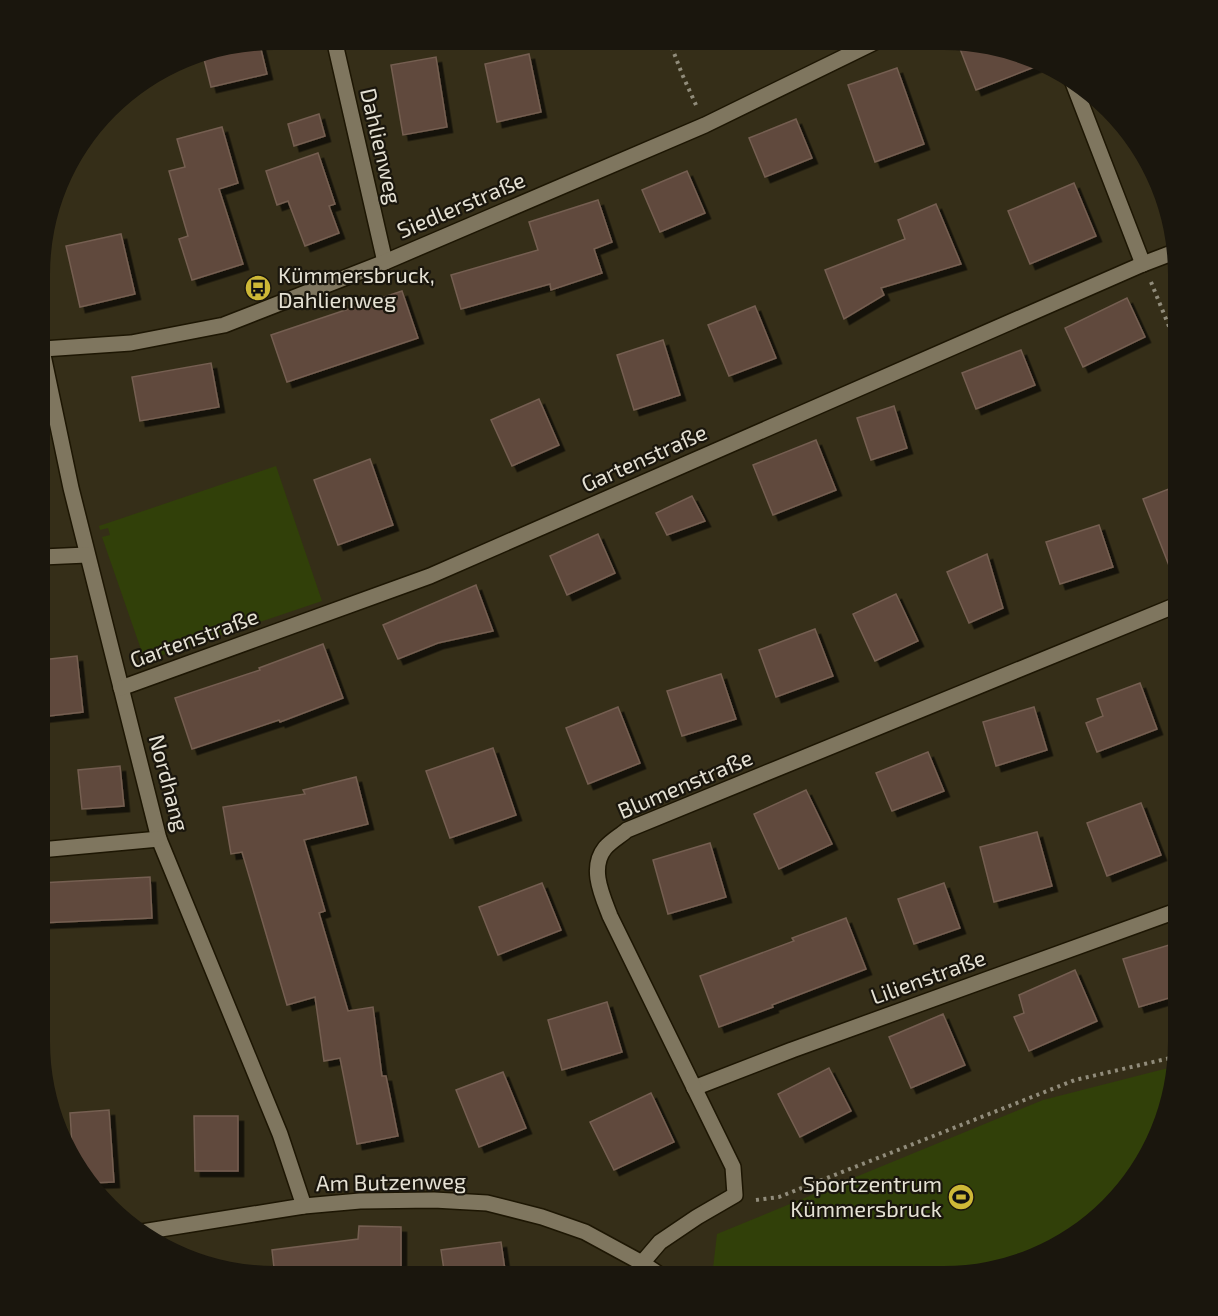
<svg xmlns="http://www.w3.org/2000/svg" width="1218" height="1316" viewBox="0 0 1218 1316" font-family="'Exo 2',sans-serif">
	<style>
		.green { fill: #314009 }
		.building { fill: #604a3d; stroke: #755e51; stroke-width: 1.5; filter: url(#shadow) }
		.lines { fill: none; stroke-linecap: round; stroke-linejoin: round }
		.street-casing { stroke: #1d1603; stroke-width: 18 }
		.path { stroke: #918c7b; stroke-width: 4; stroke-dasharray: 3 4.5; stroke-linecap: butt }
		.street { stroke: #7f765f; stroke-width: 15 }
		.labels { text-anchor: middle; stroke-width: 4.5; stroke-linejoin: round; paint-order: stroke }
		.street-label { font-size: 22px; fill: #e5e1d4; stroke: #1a160d }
		.poi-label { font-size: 22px; fill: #e5e1d4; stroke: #1a160d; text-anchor: start }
	</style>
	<defs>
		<filter id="shadow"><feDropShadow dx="5.5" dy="5.5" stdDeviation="0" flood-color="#0009"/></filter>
	</defs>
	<rect width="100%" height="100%" fill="#352e18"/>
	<g class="green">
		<path d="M276 466 322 601 145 661 102 537 110 535 108 528 100 530 99 526Z"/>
		<path d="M1176 1066 1148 1160 1075 1237 1020 1264 960 1277H712L717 1234 1043 1100Z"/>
	</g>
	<g class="building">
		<path d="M259 41 267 74 211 87 202 51Z"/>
		<path d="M957 41H975L1042 64 976 90Z"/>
		<path d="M529 54 541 112 497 122 485 64Z"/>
		<path d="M436 57 447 127 403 135 391 65Z"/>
		<path d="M897 68 924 144 875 162 848 85Z"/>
		<path d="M319 114 325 136 294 146 288 124Z"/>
		<path d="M796 119 812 158 765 177 749 138Z"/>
		<path d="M222 127 238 183 219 189 243 264 192 280 179 239 188 236 169 171 185 167 177 139Z"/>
		<path d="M318 153 335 204 329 206 339 233 305 246 288 201 277 205 266 171Z"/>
		<path d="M687 171 705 213 660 232 642 190Z"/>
		<path d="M1074 183 1096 236 1030 264 1008 211Z"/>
		<path d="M598 200 612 242 594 249 602 273 551 290 550 284 461 309 451 275 538 250 529 222Z"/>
		<path d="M936 204 961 264 881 288 884 295 844 319 825 270 905 239 898 220Z"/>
		<path d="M121 234 135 294 80 307 66 246Z"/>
		<path d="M402 291 418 338 287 382 271 335Z"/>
		<path d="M1127 298 1145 337 1083 367 1065 328Z"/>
		<path d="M755 306 776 358 729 376 708 325Z"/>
		<path d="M663 340 680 395 634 410 617 355Z"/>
		<path d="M1021 350 1035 385 976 409 962 373Z"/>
		<path d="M211 363 219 407 140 421 132 377Z"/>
		<path d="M539 399 559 445 512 466 491 420Z"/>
		<path d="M894 406 907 448 871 460 857 418Z"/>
		<path d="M816 440 836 490 773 515 753 465Z"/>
		<path d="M370 459 393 525 338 545 314 480Z"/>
		<path d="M1179 485V586H1177L1143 499Z"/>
		<path d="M692 496 705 521 667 535 656 513Z"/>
		<path d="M1099 525 1113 567 1060 584 1046 542Z"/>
		<path d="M598 534 615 573 567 595 550 556Z"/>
		<path d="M987 554 1003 608 969 623 947 572Z"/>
		<path d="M476 585 493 631 438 643 398 659 383 625Z"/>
		<path d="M896 594 918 641 875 661 853 614Z"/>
		<path d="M815 629 833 676 776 697 759 650Z"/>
		<path d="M323 644 343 698 280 722 279 720 192 749 175 698 260 670 259 668Z"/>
		<path d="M77 656 83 712 41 717V660Z"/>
		<path d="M721 674 736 719 682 736 667 691Z"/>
		<path d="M1140 683 1157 729 1097 752 1086 723 1103 716 1097 699Z"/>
		<path d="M618 707 640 763 588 784 566 728Z"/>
		<path d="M1034 707 1047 750 996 766 983 722Z"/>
		<path d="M493 748 516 815 450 838 426 771Z"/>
		<path d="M928 752 944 791 892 811 876 773Z"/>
		<path d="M120 766 124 806 82 809 78 770Z"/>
		<path d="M356 777 368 824 304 840 325 911 319 913 348 1011 373 1007 382 1076H386L398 1136 357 1144 340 1058 324 1061 315 997 287 1005 242 852 231 854 223 807 305 794 303 790Z"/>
		<path d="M806 790 832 844 779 869 754 814Z"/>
		<path d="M1141 803 1161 855 1107 876 1087 823Z"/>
		<path d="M1037 832 1052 886 994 902 980 847Z"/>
		<path d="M710 843 726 897 668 914 653 860Z"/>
		<path d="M150 877 152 918 40 923V883Z"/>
		<path d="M542 883 561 930 498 955 479 907Z"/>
		<path d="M944 883 960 928 914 944 898 899Z"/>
		<path d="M846 918 866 969 772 1005 773 1007 719 1027 700 976 794 941 792 938Z"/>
		<path d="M1179 942V995L1139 1007 1123 959Z"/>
		<path d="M1075 970 1097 1021 1029 1051 1014 1017 1024 1013 1019 995Z"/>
		<path d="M607 1002 622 1052 562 1070 548 1020Z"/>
		<path d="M943 1014 965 1065 911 1088 889 1037Z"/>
		<path d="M829 1068 851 1111 800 1137 778 1094Z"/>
		<path d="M503 1072 526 1128 479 1147 456 1090Z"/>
		<path d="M651 1093 674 1142 614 1170 590 1122Z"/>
		<path d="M109 1110 114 1182 90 1183 79 1173 73 1162 70 1113Z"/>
		<path d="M194 1116H238V1171H195Z"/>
		<path d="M359 1226 401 1227V1277H275L272 1250 358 1239Z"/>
		<path d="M501 1242 506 1277H445L441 1250Z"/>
	</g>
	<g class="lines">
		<defs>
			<g id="street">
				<path d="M334 39 385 262"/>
				<path d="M1072 80 1143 264"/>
				<path d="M43 349 131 343 224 325 385 262 705 125 877 41"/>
				<path d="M43 355 71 488 159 839 280 1134 304 1206"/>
				<path d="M42 557 87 555"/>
				<path d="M121 688 430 576 1143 264 1177 251"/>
				<path d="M40 850 159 839"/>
				<path d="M694 1088 792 1050 1179 910"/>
				<path d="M142 1232 304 1206 360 1201 434 1200 487 1203 542 1217 585 1232 642 1263 663 1277"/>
				<path d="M642 1263 660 1242 697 1217 735 1195 733 1167 610 916C602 895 589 868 605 848 611 841 620 836 627 830L1179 604"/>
			</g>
		</defs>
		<use href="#street" class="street-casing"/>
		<g class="path">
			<path d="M669 40 682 74 696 105"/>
			<path d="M1151 282 1179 351"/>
			<path d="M756 1200 779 1197 1075 1080 1179 1056"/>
		</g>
		<use href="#street" class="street"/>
	</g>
	<defs>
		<symbol id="bus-disc" viewBox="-11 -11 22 22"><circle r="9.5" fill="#ceb837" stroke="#1a160d"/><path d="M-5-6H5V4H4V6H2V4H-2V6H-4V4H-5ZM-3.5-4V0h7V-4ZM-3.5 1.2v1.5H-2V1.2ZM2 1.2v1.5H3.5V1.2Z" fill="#111"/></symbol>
		<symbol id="stadium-disc" viewBox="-11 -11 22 22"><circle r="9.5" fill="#ceb837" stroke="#1a160d"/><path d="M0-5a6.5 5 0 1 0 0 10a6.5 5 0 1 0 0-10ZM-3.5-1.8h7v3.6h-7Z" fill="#111"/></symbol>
	</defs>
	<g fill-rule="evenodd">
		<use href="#bus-disc" x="243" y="273" width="30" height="30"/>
		<use href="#stadium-disc" x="946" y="1182" width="30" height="30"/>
	</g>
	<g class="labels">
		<g class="street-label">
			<text transform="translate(381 146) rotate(77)" y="8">Dahlienweg</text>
			<text transform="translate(461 205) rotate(-23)" y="8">Siedlerstraße</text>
			<text transform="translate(644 458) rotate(-24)" y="8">Gartenstraße</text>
			<text transform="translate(194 638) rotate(-20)" y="8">Gartenstraße</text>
			<text transform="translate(169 783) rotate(75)" y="8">Nordhang</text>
			<text transform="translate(685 784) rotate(-23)" y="8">Blumenstraße</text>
			<text transform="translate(928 977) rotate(-20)" y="8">Lilienstraße</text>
			<text transform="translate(391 1182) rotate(-1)" y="8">Am Butzenweg</text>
		</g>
		<g class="poi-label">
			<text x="278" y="283">Kümmersbruck,<tspan x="278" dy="25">Dahlienweg</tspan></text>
			<text x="942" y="1192" text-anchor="end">Sportzentrum<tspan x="942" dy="25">Kümmersbruck</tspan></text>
		</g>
	</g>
	<path d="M0 0H1218V1316H0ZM274 50H944A224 224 0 0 1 1168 274V1042A224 224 0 0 1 944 1266H274A224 224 0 0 1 50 1042V274A224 224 0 0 1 274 50Z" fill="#1a160d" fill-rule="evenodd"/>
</svg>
